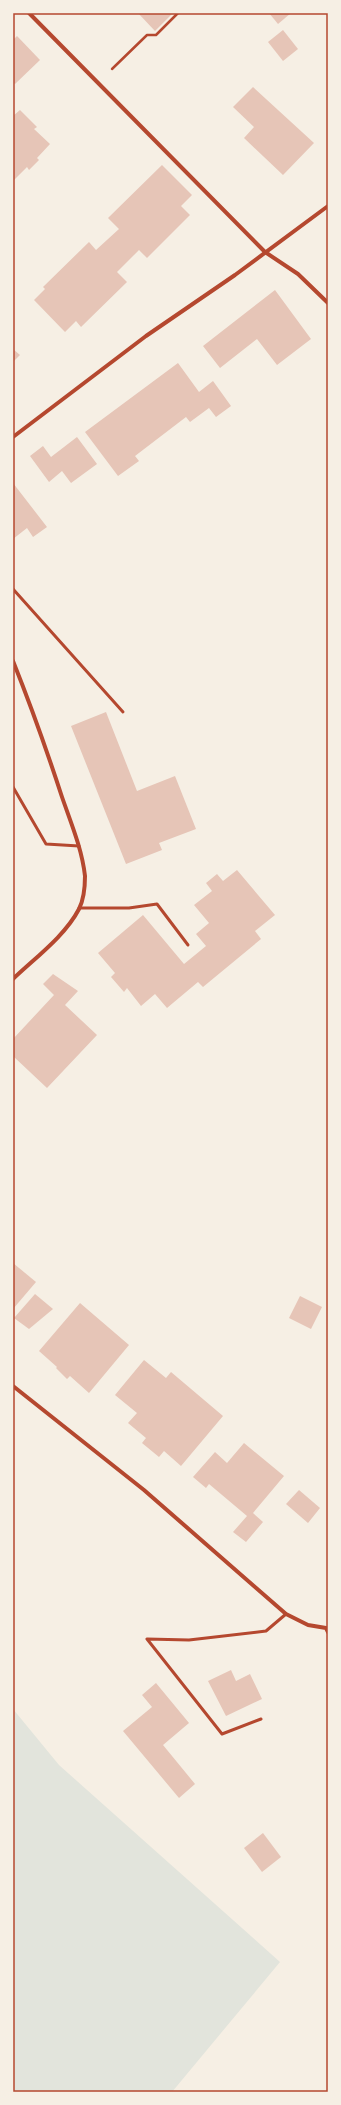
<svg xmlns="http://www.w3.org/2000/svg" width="341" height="2105" viewBox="0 0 341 2105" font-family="'DejaVu Sans',sans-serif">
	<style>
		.green { fill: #e2e4dc }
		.building { fill: #e6c5b7 }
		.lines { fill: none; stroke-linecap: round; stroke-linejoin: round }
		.path { stroke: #b5482f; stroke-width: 2.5 }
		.service { stroke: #b5482f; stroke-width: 3 }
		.minor { stroke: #b5482f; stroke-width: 4 }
		.neatline { fill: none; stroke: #b5482f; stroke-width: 1.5 }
	</style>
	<rect width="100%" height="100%" fill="#f6efe4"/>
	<path class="green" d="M13 1709 59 1765 280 1962 172 2092H13Z"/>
	<g class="building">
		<path d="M138 13H173L155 31Z"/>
		<path d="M269 13H291L278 24Z"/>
		<path d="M283 30 298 49 283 61 268 42Z"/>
		<path d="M17 36 40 60 15 84 13 82V40Z"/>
		<path d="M253 87 314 143 283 175 244 138 254 127 233 107Z"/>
		<path d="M20 110 37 127 34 129 50 144 37 158 39 160 29 170 27 167 13 181V116Z"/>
		<path d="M162 165 192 195 181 206 190 215 147 258 139 250 117 272 127 282 81 327 76 321 65 332 34 300 45 289 43 287 89 242 96 250 119 229 108 218Z"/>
		<path d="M275 290 311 339 277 365 257 339 220 368 203 346Z"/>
		<path d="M13 349 20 355 13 362Z"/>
		<path d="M178 363 199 392 213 381 231 406 216 417 209 408 190 422 186 417 135 456 139 461 118 476 85 432Z"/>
		<path d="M77 437 97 464 71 483 62 471 49 482 30 456 43 446 51 457Z"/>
		<path d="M13 483 47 527 33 537 27 528 13 539Z"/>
		<path d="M106 712 137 791 175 776 196 829 159 843 162 850 126 864 71 726Z"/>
		<path d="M237 870 275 915 255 931 261 939 203 987 198 982 167 1008 155 994 141 1006 127 988 124 992 111 977 115 973 98 953 143 915 184 964 206 946 196 934 209 923 194 905 212 891 206 883 217 874 223 881Z"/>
		<path d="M53 974 78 991 65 1005 97 1035 47 1088 13 1056V1039L54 995 43 984Z"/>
		<path d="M13 1263 36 1282 13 1309Z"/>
		<path d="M35 1294 53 1309 29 1329 14 1318Z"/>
		<path d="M300 1296 322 1307 311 1329 289 1318Z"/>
		<path d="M80 1303 129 1345 89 1393 70 1376 67 1379 56 1368 57 1367 39 1351Z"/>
		<path d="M144 1360 166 1378 171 1372 223 1416 181 1466 164 1451 159 1457 142 1443 146 1438 128 1423 137 1413 115 1395Z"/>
		<path d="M244 1443 284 1476 253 1513 263 1522 246 1542 233 1532 247 1516 209 1484 206 1488 193 1477 215 1452 227 1463Z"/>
		<path d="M299 1490 320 1508 308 1523 286 1504Z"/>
		<path d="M231 1670 236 1681 250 1674 262 1699 226 1716 208 1681Z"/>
		<path d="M156 1683 189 1723 163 1745 195 1784 179 1798 123 1731 152 1707 142 1695Z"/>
		<path d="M263 1833 281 1857 262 1872 244 1848Z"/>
	</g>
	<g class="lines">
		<path class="path" d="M112 69 147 35H156L178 13"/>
		<g class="service">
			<path d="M13 589 123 712"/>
			<path d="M13 787 46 844 79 846"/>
			<path d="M79 908H129L157 904 188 945"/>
			<path d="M261 1719 222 1734 147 1639 189 1640 266 1631 286 1614"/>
		</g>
		<g class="minor">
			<path d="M29 13 265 252 298 274 328 303"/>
			<path d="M13 437 146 336 235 275 328 206"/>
			<path d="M13 661C31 706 47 751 62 797 71 823 82 849 85 876 85 886 84 899 79 909 65 936 35 958 13 979"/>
			<path d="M13 1386 144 1490 286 1614 308 1625 326 1628 328 1632"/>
		</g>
	</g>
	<rect width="341" height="2105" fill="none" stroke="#f6efe4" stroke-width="28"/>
	<rect x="14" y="14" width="313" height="2077" class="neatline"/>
</svg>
